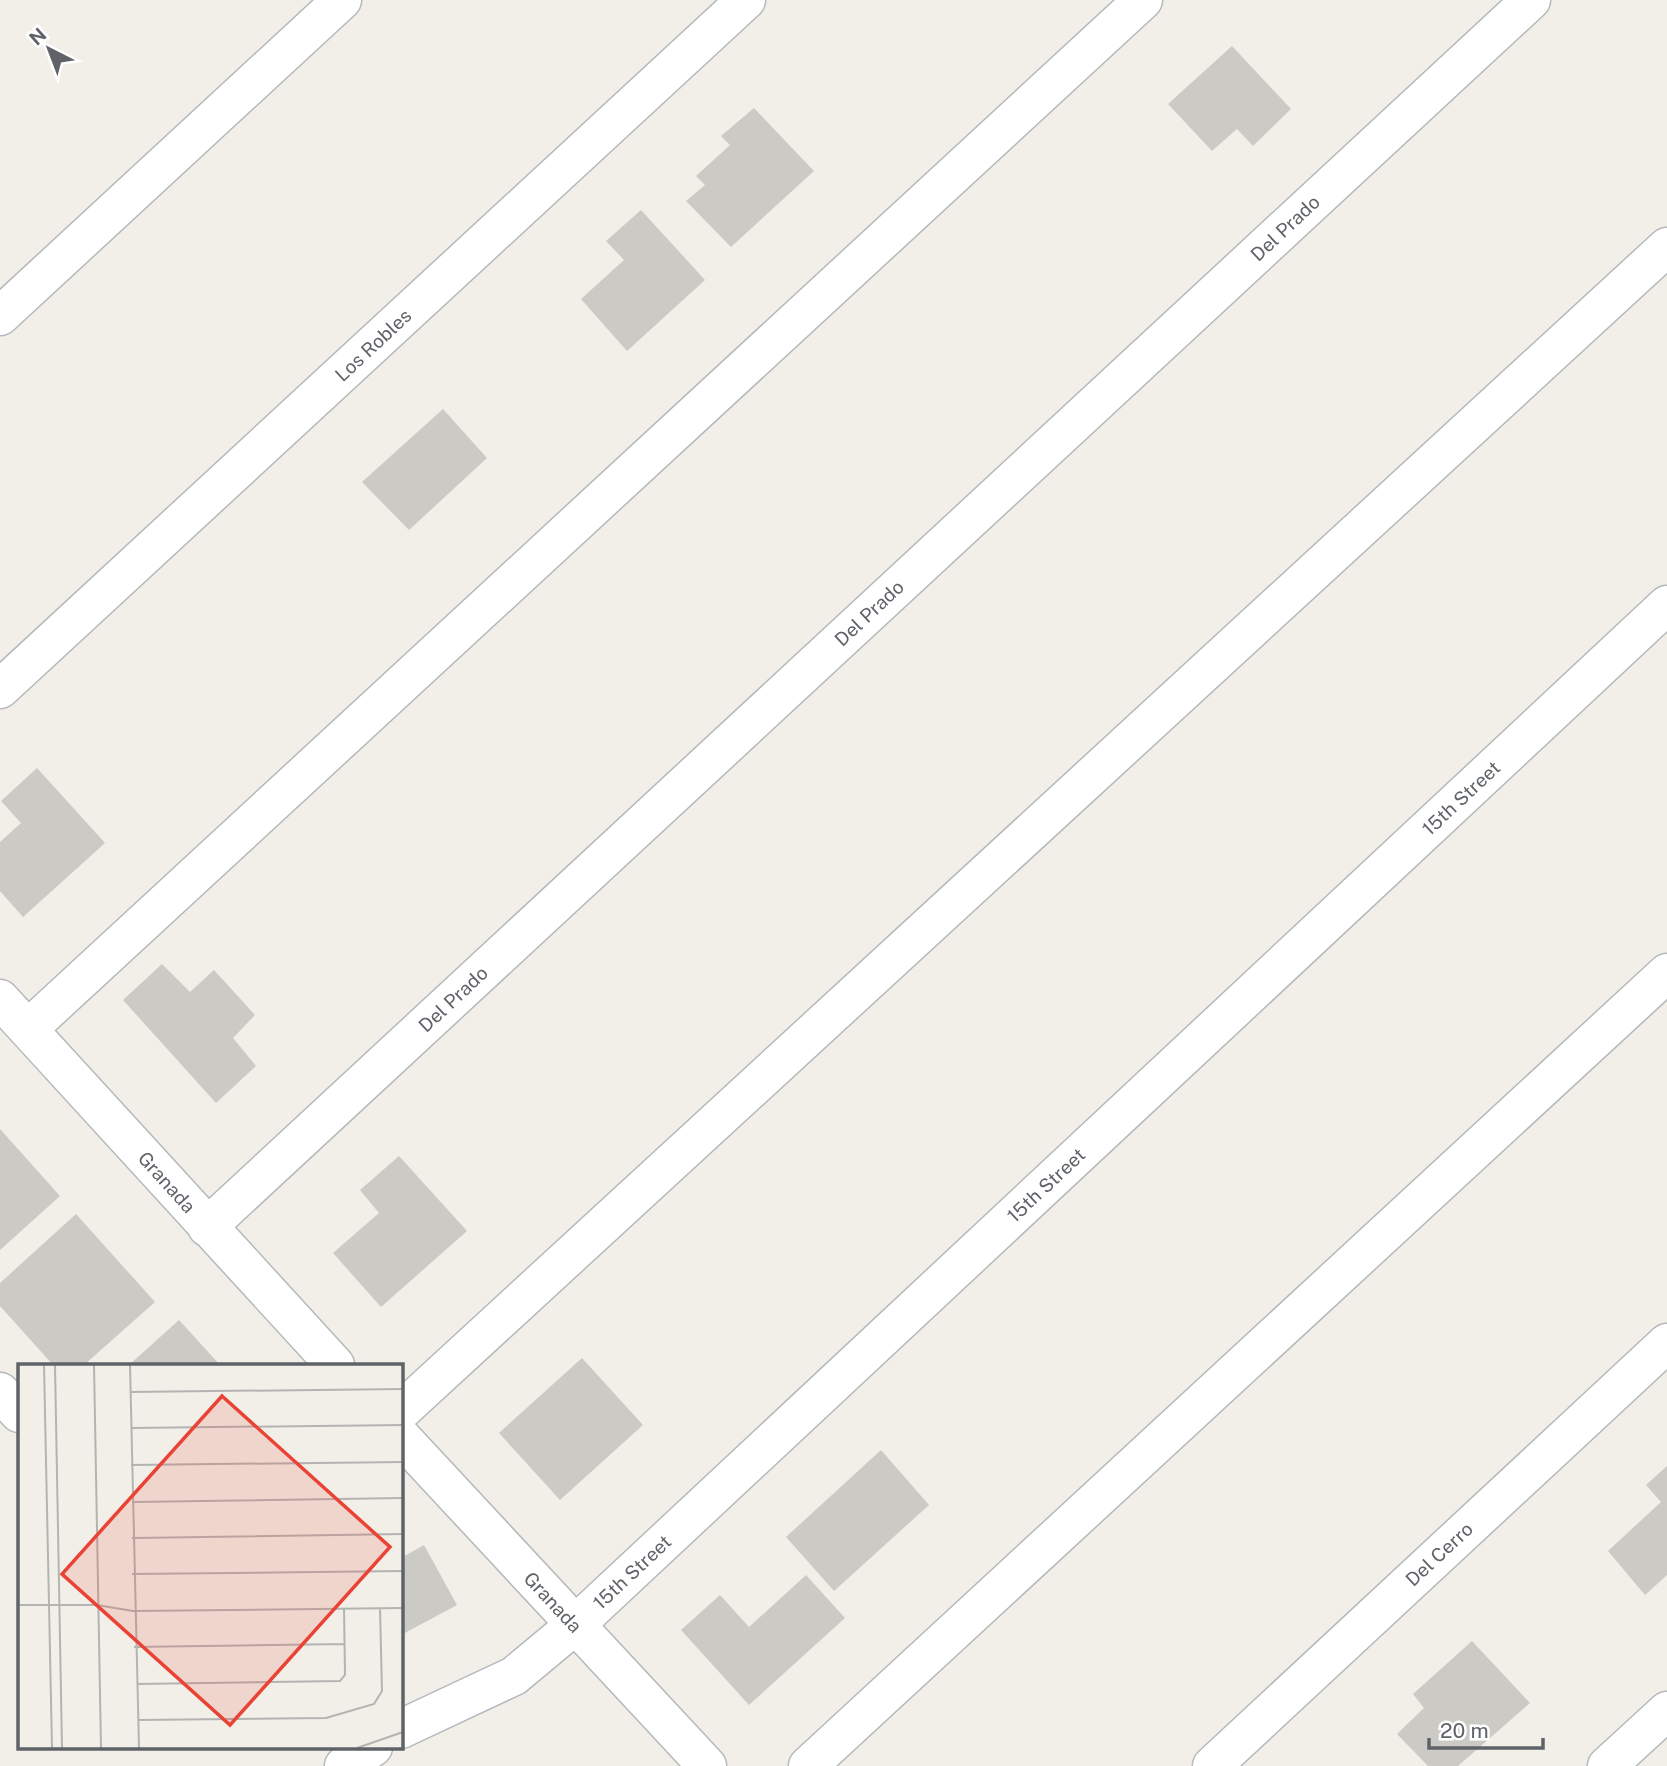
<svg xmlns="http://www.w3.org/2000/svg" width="1667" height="1766" viewBox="0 0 1667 1766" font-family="'Public Sans',sans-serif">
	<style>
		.building { fill: #cccac5 }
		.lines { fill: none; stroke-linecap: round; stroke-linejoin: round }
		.minor-casing { stroke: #b5b8bc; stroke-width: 41 }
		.minor { stroke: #fff; stroke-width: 38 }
		.labels { text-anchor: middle; stroke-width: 5; stroke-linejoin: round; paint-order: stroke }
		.street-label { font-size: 19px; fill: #5f6368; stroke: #fff }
		.inset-road { fill: none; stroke: #b3b3b1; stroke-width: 2 }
		.view { fill: #ea4335; fill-opacity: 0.15; stroke: #ea4335; stroke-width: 3.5 }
		.inset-edge { fill: none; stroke: #5f6368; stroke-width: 3.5 }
	</style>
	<rect width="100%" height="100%" fill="#f1efe8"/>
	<g class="building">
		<path d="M1232 46 1291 109 1253 146 1237 129 1212 151 1168 104Z"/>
		<path d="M754 108 814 171 731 247 686 201 705 185 696 176 730 145 721 136Z"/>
		<path d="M641 210 705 280 627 351 581 299 624 260 606 241Z"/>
		<path d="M443 409 487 458 409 530 362 482Z"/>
		<path d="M37 768 105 843 23 917 0 891V842L21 823 1 801Z"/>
		<path d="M162 964 190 992 214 970 255 1015 233 1038 256 1066 216 1103 123 1000Z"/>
		<path d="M0 1129 60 1196 0 1250Z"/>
		<path d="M399 1156 467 1231 381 1307 333 1253 379 1213 360 1190Z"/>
		<path d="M76 1214 155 1302 84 1365H53L0 1306V1283Z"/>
		<path d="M179 1320 220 1365H129Z"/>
		<path d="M582 1358 643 1425 560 1500 499 1433Z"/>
		<path d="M881 1450 929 1505 834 1591 786 1537Z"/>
		<path d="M1667 1466V1575L1645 1595 1608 1551 1661 1502 1646 1485Z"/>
		<path d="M424 1545 457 1605 401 1635V1558Z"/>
		<path d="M806 1575 845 1618 749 1705 681 1630 720 1595 749 1627Z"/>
		<path d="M1472 1641 1530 1703 1458 1766H1428L1397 1734 1424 1708 1413 1694Z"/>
	</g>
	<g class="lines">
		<defs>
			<g id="minor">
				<path d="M0 316 342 0"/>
				<path d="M0 689 746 0"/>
				<path d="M0 999 335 1365"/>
				<path d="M28 1029 1143 0"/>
				<path d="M207 1227 1531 0"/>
				<path d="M0 1392 19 1413"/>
				<path d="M401 1411 1667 247"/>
				<path d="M401 1437 707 1766"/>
				<path d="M401 1729 514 1676 574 1626 1667 605"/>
				<path d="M344 1766 373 1747"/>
				<path d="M808 1766 1667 973"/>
				<path d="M1212 1766 1667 1343"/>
				<path d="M1607 1766 1667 1711"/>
			</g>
		</defs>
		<use href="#minor" class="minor-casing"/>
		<use href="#minor" class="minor"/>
	</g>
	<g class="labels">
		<g class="street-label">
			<text transform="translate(1285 228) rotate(-43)" y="7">Del Prado</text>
			<text transform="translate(373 345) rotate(-43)" y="7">Los Robles</text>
			<text transform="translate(869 613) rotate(-43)" y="7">Del Prado</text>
			<text transform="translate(1461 798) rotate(-43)" y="7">15th Street</text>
			<text transform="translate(453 999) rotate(-43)" y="7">Del Prado</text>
			<text transform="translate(167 1182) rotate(48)" y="7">Granada</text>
			<text transform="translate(1046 1185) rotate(-43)" y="7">15th Street</text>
			<text transform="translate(1439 1554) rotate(-43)" y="7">Del Cerro</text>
			<text transform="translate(632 1572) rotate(-43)" y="7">15th Street</text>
			<text transform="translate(553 1602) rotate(47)" y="7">Granada</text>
		</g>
	</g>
	<g transform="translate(18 1364)">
		<rect width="385" height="385" fill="#f1efe8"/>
		<path class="inset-road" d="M26 1 34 384M37 1 44 384M76 1 83 384M112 1 121 384M112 28 385 25M113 64 385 61M113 101 385 98M114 138 385 134M114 174 385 170M114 210 385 207M0 241H79L115 247 385 244M116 283 327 280M119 320 322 317 327 311 326 244M120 356 308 354 356 340 364 327 362 244M339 384 385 368"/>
		<path class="view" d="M204 32 372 183 212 361 44 210Z"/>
		<rect width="385" height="385" class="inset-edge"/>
	</g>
	<g transform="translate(49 49) rotate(318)" stroke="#ffffff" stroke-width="5" paint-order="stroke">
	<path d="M0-5L12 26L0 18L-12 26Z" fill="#5f6368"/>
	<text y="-10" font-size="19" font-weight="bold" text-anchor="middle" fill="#5f6368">N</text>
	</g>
	<path d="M1429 1738v10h114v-10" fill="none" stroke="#5f6368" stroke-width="3.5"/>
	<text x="1440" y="1738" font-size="21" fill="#5f6368" stroke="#ffffff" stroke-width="5" paint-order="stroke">20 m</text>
</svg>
